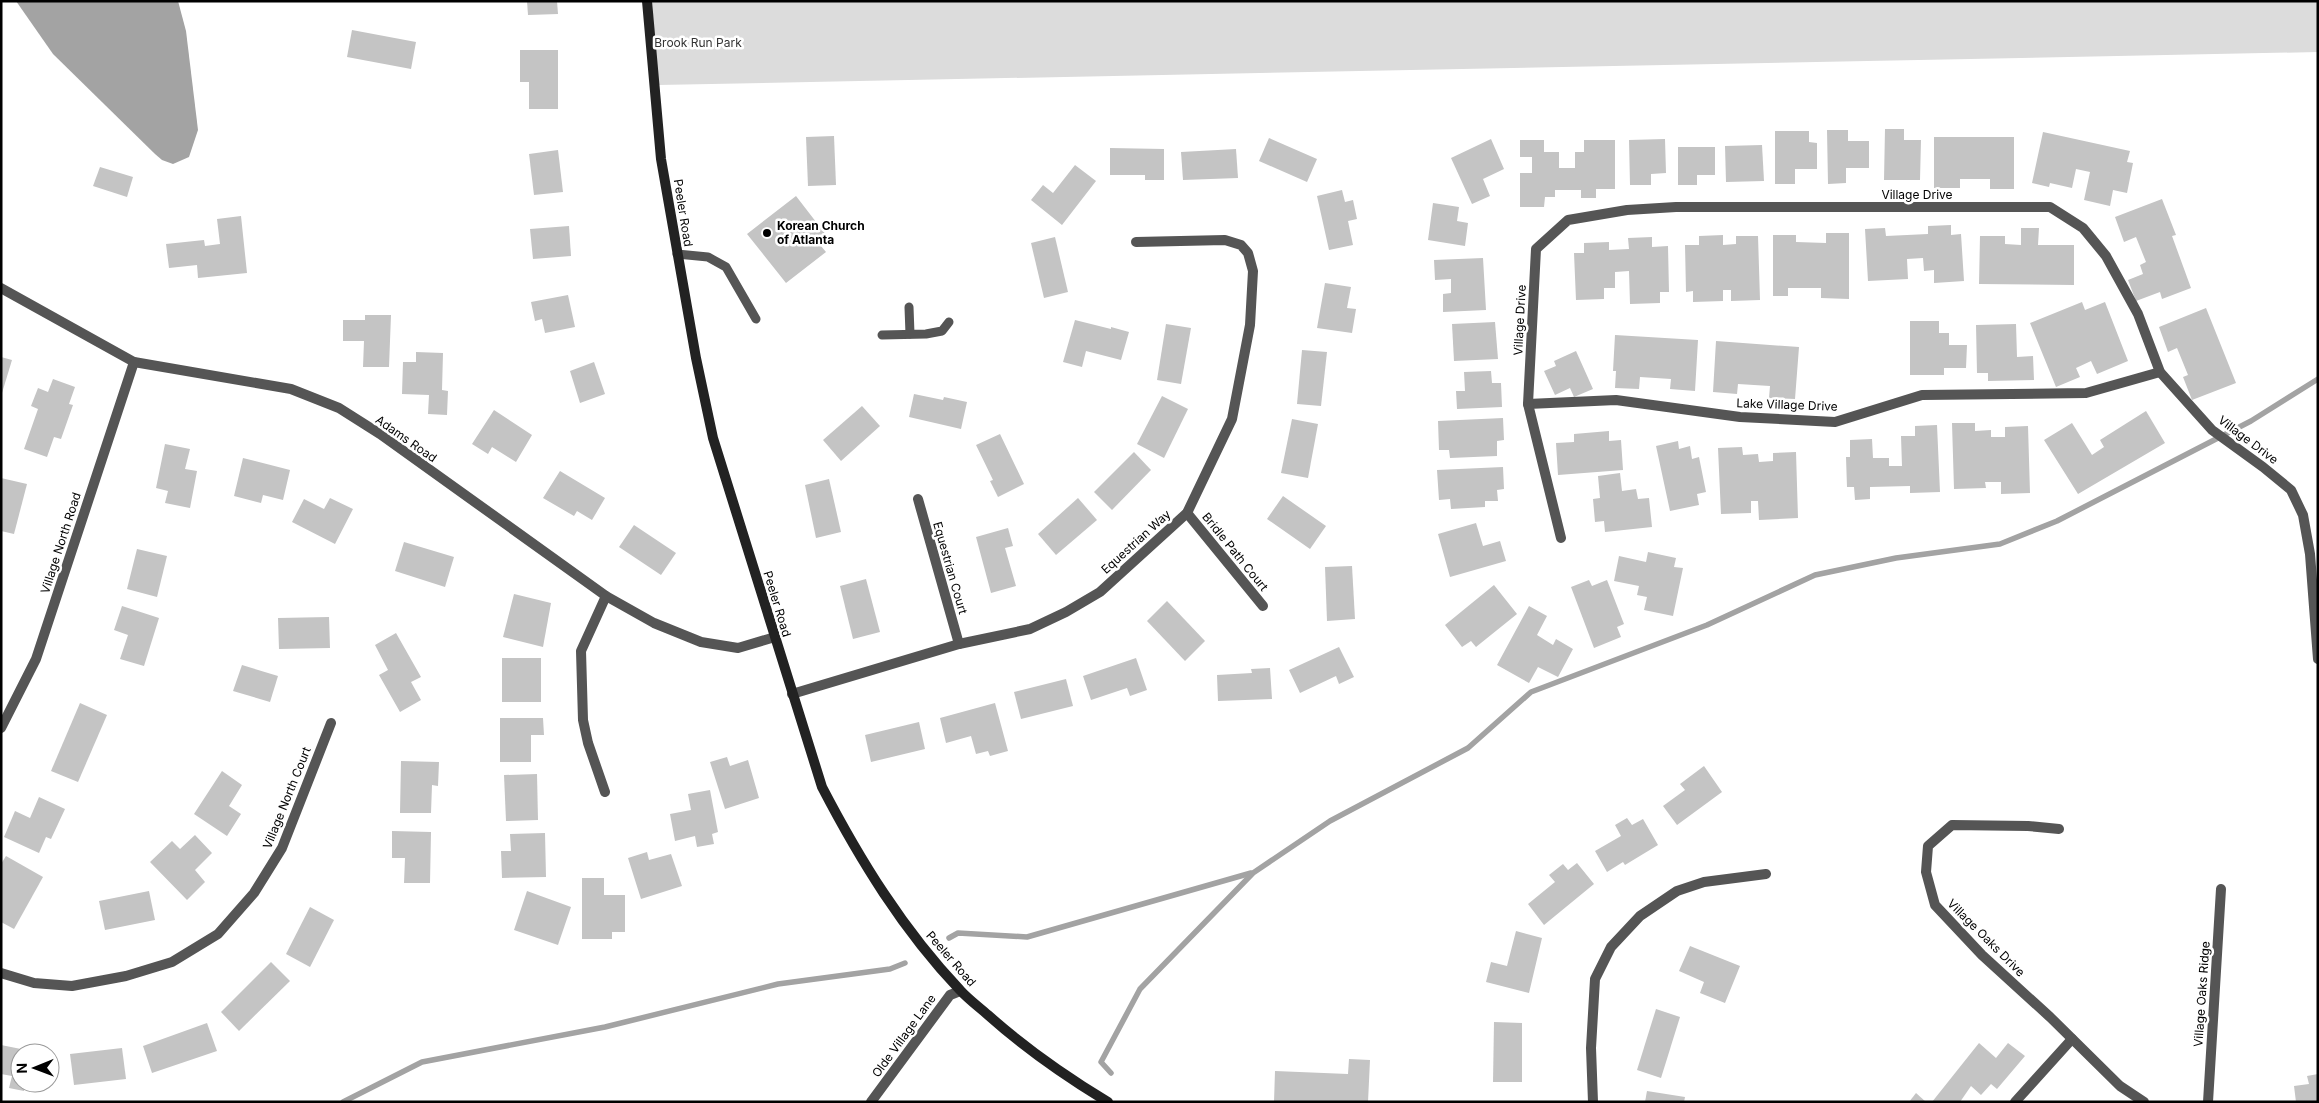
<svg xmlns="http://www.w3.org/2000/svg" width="2319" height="1103" viewBox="0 0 2319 1103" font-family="Inter,sans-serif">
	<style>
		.green { fill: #dcdcdc }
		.water { fill: #a3a3a3 }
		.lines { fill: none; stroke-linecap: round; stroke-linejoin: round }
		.stream { stroke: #a3a3a3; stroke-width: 5.5 }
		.building { fill: #c4c4c4 }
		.lane { stroke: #555; stroke-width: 9 }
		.street { stroke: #555; stroke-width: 10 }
		.secondary { stroke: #222; stroke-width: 10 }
		.poi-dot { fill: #000; stroke: #fff; stroke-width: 2 }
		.labels { text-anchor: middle; stroke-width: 5; stroke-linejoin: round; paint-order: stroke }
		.park-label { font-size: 12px; fill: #333; stroke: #fff }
		.street-label { font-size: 12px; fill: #000; stroke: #fff }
		.poi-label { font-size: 12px; font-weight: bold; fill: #000; stroke: #fff; text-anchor: start }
	</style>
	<rect width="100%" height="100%" fill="#fff"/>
	<path class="green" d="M652 1H2318V52L658 85Z"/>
	<path class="water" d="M16 1H178L186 31 198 130 189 157 173 164 162 160 155 154 53 54Z"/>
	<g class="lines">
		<g class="stream">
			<path d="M949 938 958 933 1027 937 1251 873"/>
			<path d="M1111 1073 1101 1062 1140 989 1253 873 1330 821 1468 748 1531 692 1707 625 1815 575 1896 558 2000 544 2057 521 2251 421 2318 379"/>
			<path d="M343 1102 422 1062 605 1027 778 984 890 969 905 963"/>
		</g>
	</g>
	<g class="building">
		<path d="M527 1H557L558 14 528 15Z"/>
		<path d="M352 30 416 42 411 69 347 57Z"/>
		<path d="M520 50H558V109H529V82H520Z"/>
		<path d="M1885 129H1904V140H1921L1920 180H1884Z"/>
		<path d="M1827 130H1848V141H1869V168H1846V183L1828 184Z"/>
		<path d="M1775 131H1809V142L1817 143V169H1795V184H1775Z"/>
		<path d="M2043 132 2130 151 2127 162 2133 163 2127 193 2113 190 2110 206 2084 200 2090 172 2076 169 2072 188 2050 183 2049 187 2032 183Z"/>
		<path d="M834 136 836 185 808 186 806 137Z"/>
		<path d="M1934 137H2014V189H1990V179H1960V188H1934Z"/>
		<path d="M1269 138 1317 159 1307 182 1259 161Z"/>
		<path d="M1491 139 1504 169 1483 179 1490 196 1472 204 1451 158Z"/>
		<path d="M1665 139 1666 173 1651 174V185H1630L1629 140Z"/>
		<path d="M1520 140H1544V152H1559V168H1575V152H1584V140H1615V189H1596V198H1581V190H1555V197H1545L1544 207H1520V173H1532V157H1520Z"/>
		<path d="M1762 145 1764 181 1726 182 1725 146Z"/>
		<path d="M1678 147H1715V175H1697V185H1678Z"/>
		<path d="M1110 148 1164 149V180H1145V175H1110Z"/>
		<path d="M1236 149 1238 178 1183 180 1181 152Z"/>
		<path d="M558 150 563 192 534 195 529 154Z"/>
		<path d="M1075 165 1096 181 1062 225 1031 200 1043 185 1053 193Z"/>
		<path d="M100 167 133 177 127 197 93 186Z"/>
		<path d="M1342 190 1345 202 1353 200 1357 219 1348 221 1353 245 1329 250 1317 196Z"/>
		<path d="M796 196 830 240 821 246 826 252 786 283 747 234Z"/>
		<path d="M2162 199 2176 235 2172 236 2191 288 2162 299 2160 292 2136 301 2128 280 2143 274 2140 265 2146 262 2136 237 2124 242 2115 217Z"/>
		<path d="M1433 203 1459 207 1457 221 1468 223 1465 246 1428 240Z"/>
		<path d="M241 216 247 273 198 278 197 265 169 268 166 244 204 240 205 246 220 244 217 219Z"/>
		<path d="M1951 225V235L1961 234 1964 281 1934 283V270L1924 271 1923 258 1907 259 1908 279 1868 281 1865 229 1885 228 1886 236 1928 234V226Z"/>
		<path d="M569 226 571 256 533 259 530 229Z"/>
		<path d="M2021 228H2039L2038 245H2074V285L1979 284 1980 236H2005V244L2021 245Z"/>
		<path d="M1826 233H1849V299L1821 298V288H1788V296H1773V235H1796V242L1826 243Z"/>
		<path d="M1723 235V245L1736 244V236H1758L1760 300 1731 301V290H1723V301L1693 302V291L1686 292 1685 245H1699V236Z"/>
		<path d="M1055 237 1068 292 1044 298 1031 243Z"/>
		<path d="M1652 237V247L1668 246 1669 292H1660V303L1630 304 1629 271 1615 272V288H1604V299L1576 300 1574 253H1584V243L1609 242V250L1629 249 1628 238Z"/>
		<path d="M1483 258 1486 310 1443 312V294L1451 293V279L1435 280 1434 260Z"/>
		<path d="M1325 283 1351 287 1347 308 1356 309 1352 333 1317 328Z"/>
		<path d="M568 295 575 327 545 333 542 319 535 321 531 302Z"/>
		<path d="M2082 302 2085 310 2105 302 2128 361 2097 374 2091 361 2076 368 2080 377 2056 387 2030 323Z"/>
		<path d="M2206 308 2236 383 2192 400 2183 377 2188 375 2177 348 2168 352 2159 327Z"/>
		<path d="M365 315H391L389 367H363L364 341H343V320H365Z"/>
		<path d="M1075 320 1111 329V327L1129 332 1121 360 1086 351 1082 367 1063 362Z"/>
		<path d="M1910 321H1939V333H1949V345H1967L1966 368H1944V375H1910Z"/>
		<path d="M1495 322 1498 359 1454 361 1452 324Z"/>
		<path d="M1166 324 1191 328 1181 384 1157 380Z"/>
		<path d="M2016 324 2017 357 2033 356 2034 380 1988 381V373H1977L1976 325Z"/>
		<path d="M1615 335 1698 340 1695 391 1670 389 1671 379 1640 377 1639 389 1615 388 1616 371H1613Z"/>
		<path d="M1716 341 1799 347 1795 399 1769 398 1770 386 1738 384 1737 394 1713 392Z"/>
		<path d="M1302 350 1327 352 1321 406 1297 404Z"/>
		<path d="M1576 351 1593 389 1574 397 1570 388 1555 395 1544 371 1556 366 1554 361Z"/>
		<path d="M416 352 443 353 442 390 448 391 447 415 428 414 429 395 402 394 403 362H416Z"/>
		<path d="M1 357 12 360 2 393H1Z"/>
		<path d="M594 362 605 394 580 403 570 371Z"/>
		<path d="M1491 371 1492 383H1501L1502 407 1457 409 1456 391H1465L1464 372Z"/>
		<path d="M53 379 75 387 69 404 73 405 61 439 54 437 47 457 24 449 38 409 31 406 38 388 48 392Z"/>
		<path d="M914 394 943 400 944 397 967 402 961 429 909 417Z"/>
		<path d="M1162 396 1188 409 1164 458 1137 444Z"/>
		<path d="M862 406 880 426 841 461 823 440Z"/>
		<path d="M494 410 532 435 516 462 492 447 488 454 472 444Z"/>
		<path d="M2146 411 2165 443 2078 494 2044 440 2072 423 2092 455 2104 447 2100 440Z"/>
		<path d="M1503 418 1504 440 1497 441V456L1450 458 1449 450H1439L1438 421Z"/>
		<path d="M1292 419 1318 424 1308 478 1281 473Z"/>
		<path d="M1952 423H1975V431L1991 430V437H2005V427L2028 426 2030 493 2001 494V482H1985L1986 488 1954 489Z"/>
		<path d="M1937 425 1940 492 1910 493V486L1870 487V499L1855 500 1854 487H1847L1846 457H1850V440L1872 439 1873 458H1889V466H1902L1901 436H1915V426Z"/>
		<path d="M1609 431V441L1621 440 1623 470 1558 475 1556 443 1574 442V434Z"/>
		<path d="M1000 434 1024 484 998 497 990 481 993 480 976 445Z"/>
		<path d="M1678 441 1679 449 1690 446 1692 459 1699 457 1706 492 1697 494 1699 505 1670 511 1656 446Z"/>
		<path d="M165 444 190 449 185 469 197 471 190 508 165 503 168 491 156 488Z"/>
		<path d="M1742 447 1743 455 1758 454 1759 462 1773 461V453L1796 452 1798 518 1759 520 1758 501H1751V513L1721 514 1718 448Z"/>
		<path d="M1134 452 1151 470 1112 510 1094 492Z"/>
		<path d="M243 458 290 470 283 500 263 495 261 503 234 496Z"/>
		<path d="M1503 467 1504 489 1497 490 1498 501H1485V507L1451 509 1450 499 1439 500 1437 470Z"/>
		<path d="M560 471 605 498 592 520 577 511 574 516 543 498Z"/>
		<path d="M1620 473 1622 491 1636 489 1638 499 1649 498 1652 527 1605 532 1604 521 1595 522 1593 499 1600 498 1598 476Z"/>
		<path d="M1 478 27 484 14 534 1 531Z"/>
		<path d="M829 479 841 532 816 538 805 485Z"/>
		<path d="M1283 496 1326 526 1310 549 1267 519Z"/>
		<path d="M330 498 353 509 335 544 292 522 304 499 324 509Z"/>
		<path d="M1078 498 1097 520 1056 555 1038 534Z"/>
		<path d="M1476 523 1483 546 1500 541 1506 561 1450 577 1438 534Z"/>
		<path d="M634 525 676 553 661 575 619 547Z"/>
		<path d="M1008 528 1013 546 1005 548 1016 586 991 593 976 537Z"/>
		<path d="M404 542 454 557 445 587 395 571Z"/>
		<path d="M137 549 167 556 157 597 127 589Z"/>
		<path d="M1648 552 1676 558 1674 567 1683 568 1673 616 1644 610 1647 597 1637 595 1639 586 1614 581 1619 556 1646 562Z"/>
		<path d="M1352 566 1355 619 1327 621 1325 567Z"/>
		<path d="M866 579 880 632 853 639 840 586Z"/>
		<path d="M1589 580 1592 586 1607 580 1624 624 1617 627 1621 637 1594 648 1571 587Z"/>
		<path d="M1494 585 1517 614 1476 647 1471 641 1462 647 1445 625Z"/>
		<path d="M514 594 551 603 543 647 503 637Z"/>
		<path d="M1167 601 1205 641 1185 661 1147 621Z"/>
		<path d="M122 606 159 618 144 666 120 659 128 635 114 630Z"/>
		<path d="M1529 606 1547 616 1537 635 1553 645 1556 639 1573 649 1558 677 1538 667 1529 683 1497 665Z"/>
		<path d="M329 617 330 648 279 649 278 618Z"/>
		<path d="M396 633 421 677 411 682 421 700 400 712 379 675 388 670 375 645Z"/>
		<path d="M1339 647 1354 677 1339 684 1336 676 1300 693 1289 670Z"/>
		<rect x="502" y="658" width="39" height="44"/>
		<path d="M1136 658 1147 690 1130 696 1127 688 1091 700 1083 676Z"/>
		<path d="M242 665 278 676 270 702 233 691Z"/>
		<path d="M1270 668 1272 699 1218 701 1217 675 1252 673 1251 669Z"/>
		<path d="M1066 679 1073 706 1021 719 1014 692Z"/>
		<path d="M80 703 107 715 78 782 51 771Z"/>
		<path d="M995 703 1008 751 990 756 988 751 976 754 971 736 946 743 940 718Z"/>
		<path d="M500 718H543L544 735H531V762H500Z"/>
		<path d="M919 722 925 749 871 762 865 735Z"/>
		<path d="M727 757 730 766 748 760 759 798 725 809 710 762Z"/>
		<path d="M401 761 439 762 438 786 432 785 431 813H400Z"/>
		<path d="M1704 766 1722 792 1677 825 1663 806 1685 790 1680 784Z"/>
		<path d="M222 771 242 785 229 806 241 814 227 836 194 814Z"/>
		<path d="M537 774 538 820 506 821 504 775Z"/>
		<path d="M710 790 718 832 712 834 714 844 697 847 695 836 675 841 670 814 691 810 688 794Z"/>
		<path d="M39 797 65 809 51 839 46 837 39 853 4 837 15 811 30 818Z"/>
		<path d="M1627 818 1632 825 1643 819 1658 845 1625 865 1623 862 1607 872 1595 851 1621 836 1615 825Z"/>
		<path d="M392 831 431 832 430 883H404L405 858H392Z"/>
		<path d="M545 833 546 877 502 878 501 851H511L510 834Z"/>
		<path d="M195 835 212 853 195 870 205 882 187 900 150 862 172 841 180 849Z"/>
		<path d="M647 852 649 860 671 854 682 886 641 899 628 858Z"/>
		<path d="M6 856 43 877 14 929 1 922V864Z"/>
		<path d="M1577 863 1594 884 1544 925 1528 904 1555 882 1549 875 1563 864 1568 870Z"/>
		<path d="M582 878H604V895H625V932H612V939H582Z"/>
		<path d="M149 891 155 920 105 930 99 901Z"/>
		<path d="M527 891 571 907 558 945 514 930Z"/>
		<path d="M310 907 334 920 310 967 286 954Z"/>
		<path d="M1516 931 1542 938 1529 993 1486 982 1491 962 1507 966Z"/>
		<path d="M1690 946 1740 966 1725 1003 1700 993 1704 982 1679 971Z"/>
		<path d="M271 962 290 981 239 1031 221 1012Z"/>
		<path d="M1656 1009 1680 1017 1661 1078 1637 1070Z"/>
		<path d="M1494 1022 1522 1023V1082H1493Z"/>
		<path d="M207 1023 217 1051 152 1073 143 1046Z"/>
		<path d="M1979 1043 1996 1058 2008 1043 2025 1056 1997 1089 1991 1084 1981 1095 1971 1086 1960 1102H1932Z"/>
		<path d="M1 1045 36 1052 20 1053V1083H26L24 1091 9 1088 12 1076 1 1074Z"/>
		<path d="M122 1048 126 1079 74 1085 70 1054Z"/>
		<path d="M1349 1059 1370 1060 1368 1102H1274L1275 1071 1348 1074Z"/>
		<path d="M2318 1074V1102H2296L2294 1086 2309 1084 2307 1076Z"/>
		<path d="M1647 1091 1685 1097 1684 1102H1645Z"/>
		<path d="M1916 1093 1926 1102H1909Z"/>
	</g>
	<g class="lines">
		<g class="lane">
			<path d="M677 254 708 257 726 267 756 319"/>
			<path d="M909 307 910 334"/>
			<path d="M882 335 926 334 942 331 949 322"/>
		</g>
		<g class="street">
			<path d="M1 288 134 362 291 389 339 408 380 434 606 596 654 623 701 642 738 648 775 637"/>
			<path d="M1528 404 1616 400 1740 417 1835 422 1922 395 2086 393 2160 372"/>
			<path d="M918 499 959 644"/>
			<path d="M1187 513 1263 606"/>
			<path d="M1561 538 1528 404 1536 249 1568 220 1627 210 1676 207H2050L2083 228 2106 256 2138 314 2160 372 2212 430 2263 467 2291 490 2303 515 2310 554 2318 659"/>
			<path d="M792 694 959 644 1030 629 1066 612 1100 592 1187 513 1232 419 1250 325 1253 271 1248 253 1241 245 1225 240 1136 242"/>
			<path d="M1 728 36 659 134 362"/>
			<path d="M605 792 588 743 583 720 581 651 606 596"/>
			<path d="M2059 829 2028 826 1952 825 1928 846 1926 872 1935 905 1982 955 2050 1017 2120 1086 2144 1102"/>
			<path d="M1 973 34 983 72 986 126 976 172 962 218 934 254 893 282 848 331 723"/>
			<path d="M871 1102 950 995 960 991"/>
			<path d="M1593 1102 1591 1048 1595 979 1611 947 1640 916 1677 891 1704 882 1766 874"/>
			<path d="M2015 1102 2072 1039"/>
			<path d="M2208 1102 2221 889"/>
		</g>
		<path class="secondary" d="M647 1 661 159 696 358 713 438 822 787C860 860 903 930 960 990 968 999 979 1007 988 1015 1025 1048 1065 1076 1108 1102"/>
	</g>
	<circle class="poi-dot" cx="767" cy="233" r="5"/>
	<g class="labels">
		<g class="park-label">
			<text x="698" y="47">Brook Run Park</text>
		</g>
		<g class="street-label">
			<text x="1917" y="199">Village Drive</text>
			<text transform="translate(683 213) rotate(81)" y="4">Peeler Road</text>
			<text transform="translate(1520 320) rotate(-87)" y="4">Village Drive</text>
			<text transform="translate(1787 405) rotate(2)" y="4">Lake Village Drive</text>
			<text transform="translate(406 439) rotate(35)" y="4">Adams Road</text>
			<text transform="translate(2248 440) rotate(37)" y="4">Village Drive</text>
			<text transform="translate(1136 542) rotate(-42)" y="4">Equestrian Way</text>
			<text transform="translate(61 543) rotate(-72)" y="4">Village North Road</text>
			<text transform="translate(1235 552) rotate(51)" y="4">Bridle Path Court</text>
			<text transform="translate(950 568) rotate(74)" y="4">Equestrian Court</text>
			<text transform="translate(777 604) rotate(73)" y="4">Peeler Road</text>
			<text transform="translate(287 798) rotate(-68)" y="4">Village North Court</text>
			<text transform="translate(1986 938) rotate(45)" y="4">Village Oaks Drive</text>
			<text transform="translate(951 959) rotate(49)" y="4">Peeler Road</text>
			<text transform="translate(2202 994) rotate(-86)" y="4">Village Oaks Ridge</text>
			<text transform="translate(904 1036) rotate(-54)" y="4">Olde Village Lane</text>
		</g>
		<g class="poi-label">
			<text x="777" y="230">Korean Church<tspan x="777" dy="14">of Atlanta</tspan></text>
		</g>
	</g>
	<rect width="2319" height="1103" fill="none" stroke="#000000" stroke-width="5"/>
	<g transform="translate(35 1068) rotate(269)"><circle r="24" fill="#ffffff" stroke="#999999"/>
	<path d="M0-4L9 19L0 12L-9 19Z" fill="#000000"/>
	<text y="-8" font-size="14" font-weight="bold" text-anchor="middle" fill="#000000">N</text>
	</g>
</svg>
